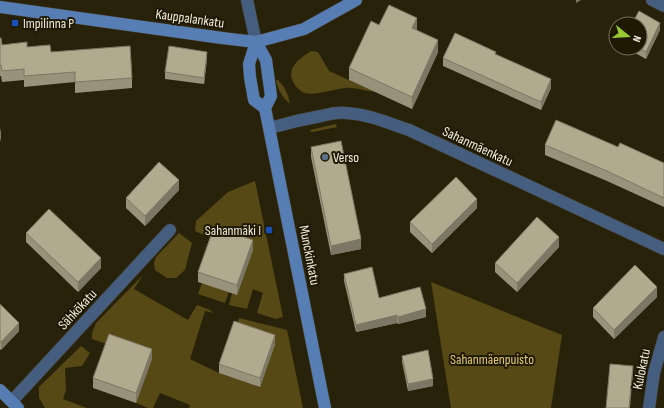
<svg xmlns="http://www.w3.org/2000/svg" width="664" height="408" viewBox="0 0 664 408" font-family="'Sofia Sans Condensed',sans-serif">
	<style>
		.green { fill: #564915 }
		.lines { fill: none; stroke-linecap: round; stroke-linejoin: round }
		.street-casing { stroke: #443e28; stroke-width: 13 }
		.secondary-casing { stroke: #443e28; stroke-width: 13 }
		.street { stroke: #455d7f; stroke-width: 12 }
		.secondary { stroke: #577eb4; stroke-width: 12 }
		.wall { fill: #98927b }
		.shaded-wall { fill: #7c7764 }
		.building { fill: #b1aa8f; stroke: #7c7764 }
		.transit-dot { fill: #1a4fb4; stroke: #1f1903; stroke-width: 1.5 }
		.service-dot { fill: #5c6f8a; stroke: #1f1903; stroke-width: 1.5 }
		.labels { text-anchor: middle; stroke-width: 4; stroke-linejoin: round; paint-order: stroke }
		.street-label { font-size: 14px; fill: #efebdd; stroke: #1f1903 }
		.poi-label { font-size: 14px; fill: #efebdd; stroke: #1f1903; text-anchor: start }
		.park-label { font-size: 14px; fill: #dfc974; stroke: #1f1903 }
	</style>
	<rect width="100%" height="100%" fill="#28220b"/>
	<g class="green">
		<path d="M311 51 318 52 329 71 375 92C366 91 353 87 345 88 334 89 313 96 305 93 301 92 297 88 295 85 284 69 299 59 311 51Z"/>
		<path d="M276 80H278C285 87 288 94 290 104 282 97 278 90 276 80Z"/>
		<path d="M336 124 337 127 313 132H311L310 130Z"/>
		<path d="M255 181 283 317 276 319 257 313 263 293 253 289 247 309 229 305 232 293 237 295 253 250 213 239 195 231 196 221 228 192Z"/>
		<path d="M179 233 192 243 185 270 176 278H167L155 270 154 262 156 257Z"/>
		<path d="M143 275 134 289 188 320 197 305 210 310 213 313 205 311 190 359 219 373 260 387 234 331 239 318 287 330 303 408H189L190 405 160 393 153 408H148L136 403 152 359 92 339V333L96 323Z"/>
		<path d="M431 282 562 335 551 408H451Z"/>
		<path d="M202 283 229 292 225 303 198 294Z"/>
		<path d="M81 346 90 353 82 366 65 368 66 390 63 399 87 408H45L39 398V387Z"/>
	</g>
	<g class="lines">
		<defs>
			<g id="street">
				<path d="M247 0 256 42"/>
				<path d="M652 0 664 6"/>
				<path d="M270 128C287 123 304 119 321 116 329 114 337 112 346 113 368 114 388 123 409 130L664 249"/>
				<path d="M12 401 170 230"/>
				<path d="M649 408 654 373 664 337"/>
			</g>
			<g id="secondary">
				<path d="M0 7 222 38 256 42 304 29 356 0"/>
				<path d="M256 42 266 60 271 96 265 108 325 408"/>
				<path d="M256 42 249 64 250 77 254 100 265 108"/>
				<path d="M0 390 18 408"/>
			</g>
		</defs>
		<use href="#street" class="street-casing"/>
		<use href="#secondary" class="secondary-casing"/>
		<use href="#street" class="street"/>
		<use href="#secondary" class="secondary"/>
	</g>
	<g class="wall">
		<path d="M379 25 417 30 438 52 412 109 349 80V68Z"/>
		<path d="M660 30 646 59 626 48H640Z"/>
		<path d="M0 38 2 45 27 47 51 52 132 78V88L75 93V82L24 87V80L2 82 1 76H0Z"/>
		<path d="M496 54 551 88 541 110 443 66V58Z"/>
		<path d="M207 59 204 84 165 79V72Z"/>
		<path d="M545 145 618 147 664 163V207L607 181 545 155Z"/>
		<path d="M311 147 361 249 331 255 311 157Z"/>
		<path d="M179 190 145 226 126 208V198Z"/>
		<path d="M477 208 432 253 410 232V222Z"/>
		<path d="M26 233 101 268 78 292 26 242Z"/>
		<path d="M559 247 517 292 495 272V263Z"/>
		<path d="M253 250 237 295 198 282V272Z"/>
		<path d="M344 274 379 298 426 317 398 324 397 323 356 332 344 281Z"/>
		<path d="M657 297 614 339 593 317V308Z"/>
		<path d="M0 304 19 331 1 350 0 349Z"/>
		<path d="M275 344 260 387 219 373V364Z"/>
		<path d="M402 356 433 386 408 391 402 362Z"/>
		<path d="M152 359 136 403 93 388V378Z"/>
	</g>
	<g class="shaded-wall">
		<path d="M576 0H581L576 3Z"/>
		<path d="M417 18V30L412 40V28Z"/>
		<path d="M660 23V30L646 59V52Z"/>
		<path d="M438 40V52L412 109V97Z"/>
		<path d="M207 52V59L204 84V78Z"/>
		<path d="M551 79V88L541 110V102Z"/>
		<path d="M1 128V138L0 142V132Z"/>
		<path d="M179 180V190L145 226V216Z"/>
		<path d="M477 199V208L432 253V244Z"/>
		<path d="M559 237V247L517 292V283Z"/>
		<path d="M361 239V249L331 255V246Z"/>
		<path d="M253 240V250L237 295V285Z"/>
		<path d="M101 258V268L78 292V282Z"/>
		<path d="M657 287V297L614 339V330Z"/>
		<path d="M426 309V317L398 324V317Z"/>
		<path d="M397 315V323L356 332V325Z"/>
		<path d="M19 323V331L1 350V342Z"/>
		<path d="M275 335V344L260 387V378Z"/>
		<path d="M152 349V359L136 403V393Z"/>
		<path d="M633 366V373L630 408H629Z"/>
		<path d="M433 379V386L408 391V384Z"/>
	</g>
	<g class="building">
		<path d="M389 5 417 18 412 28 438 40 412 97 349 68 371 21 379 25Z"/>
		<path d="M639 11 660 23 646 52 639 48H640V24H632Z"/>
		<path d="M455 33 496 52 495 54 551 79 541 102 443 58Z"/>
		<path d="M0 38H1L2 45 27 42V47L50 45 51 52 130 46 132 78 75 82V72L24 76V69L2 71 1 65H0Z"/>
		<path d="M169 46 207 52 204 78 165 72Z"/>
		<path d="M556 120 618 147 620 143 664 163V198L607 171 545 145Z"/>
		<path d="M341 141 361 239 331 246 311 147Z"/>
		<path d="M159 162 179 180 145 216 126 198Z"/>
		<path d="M456 177 477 199 432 244 410 222Z"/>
		<path d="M49 209 101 258 78 282 26 233Z"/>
		<path d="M537 217 559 237 517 283 495 263Z"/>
		<path d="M214 227 253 240 237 285 198 272Z"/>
		<path d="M635 265 657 287 614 330 593 308Z"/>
		<path d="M372 267 379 298 420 287 426 309 398 317 397 315 356 325 344 274Z"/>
		<path d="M0 304 19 323 1 342 0 340Z"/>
		<path d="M234 321 275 335 260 378 219 364Z"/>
		<path d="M109 334 152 349 136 393 93 378Z"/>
		<path d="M428 350 433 379 408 384 402 356Z"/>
		<path d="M610 364 633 366 629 408H606Z"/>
	</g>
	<g class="transit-dot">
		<rect x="11" y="19" width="8" height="8" rx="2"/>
		<rect x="265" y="226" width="8" height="8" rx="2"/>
	</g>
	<circle class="service-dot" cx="325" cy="157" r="4"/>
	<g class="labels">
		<g class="street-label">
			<text transform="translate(190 18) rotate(8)" y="5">Kauppalankatu</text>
			<text transform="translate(478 146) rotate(25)" y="5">Sahanmäenkatu</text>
			<text transform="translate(310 255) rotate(79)" y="5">Munckinkatu</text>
			<text transform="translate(77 309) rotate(-47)" y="5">Sähkökatu</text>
			<text transform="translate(641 369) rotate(-78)" y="5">Kulokatu</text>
		</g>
		<g class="poi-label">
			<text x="23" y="28">Impilinna P</text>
			<text x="333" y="162">Verso</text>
			<text x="261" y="235" text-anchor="end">Sahanmäki I</text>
		</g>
		<g class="park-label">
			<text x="492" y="364">Sahanmäenpuisto</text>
		</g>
	</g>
	<g transform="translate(628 36) rotate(108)"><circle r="19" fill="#1f1903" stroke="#726d5a"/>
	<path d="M0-3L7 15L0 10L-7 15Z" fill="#9bcb33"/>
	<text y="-6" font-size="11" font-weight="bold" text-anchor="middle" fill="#efebdd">N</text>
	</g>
</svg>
